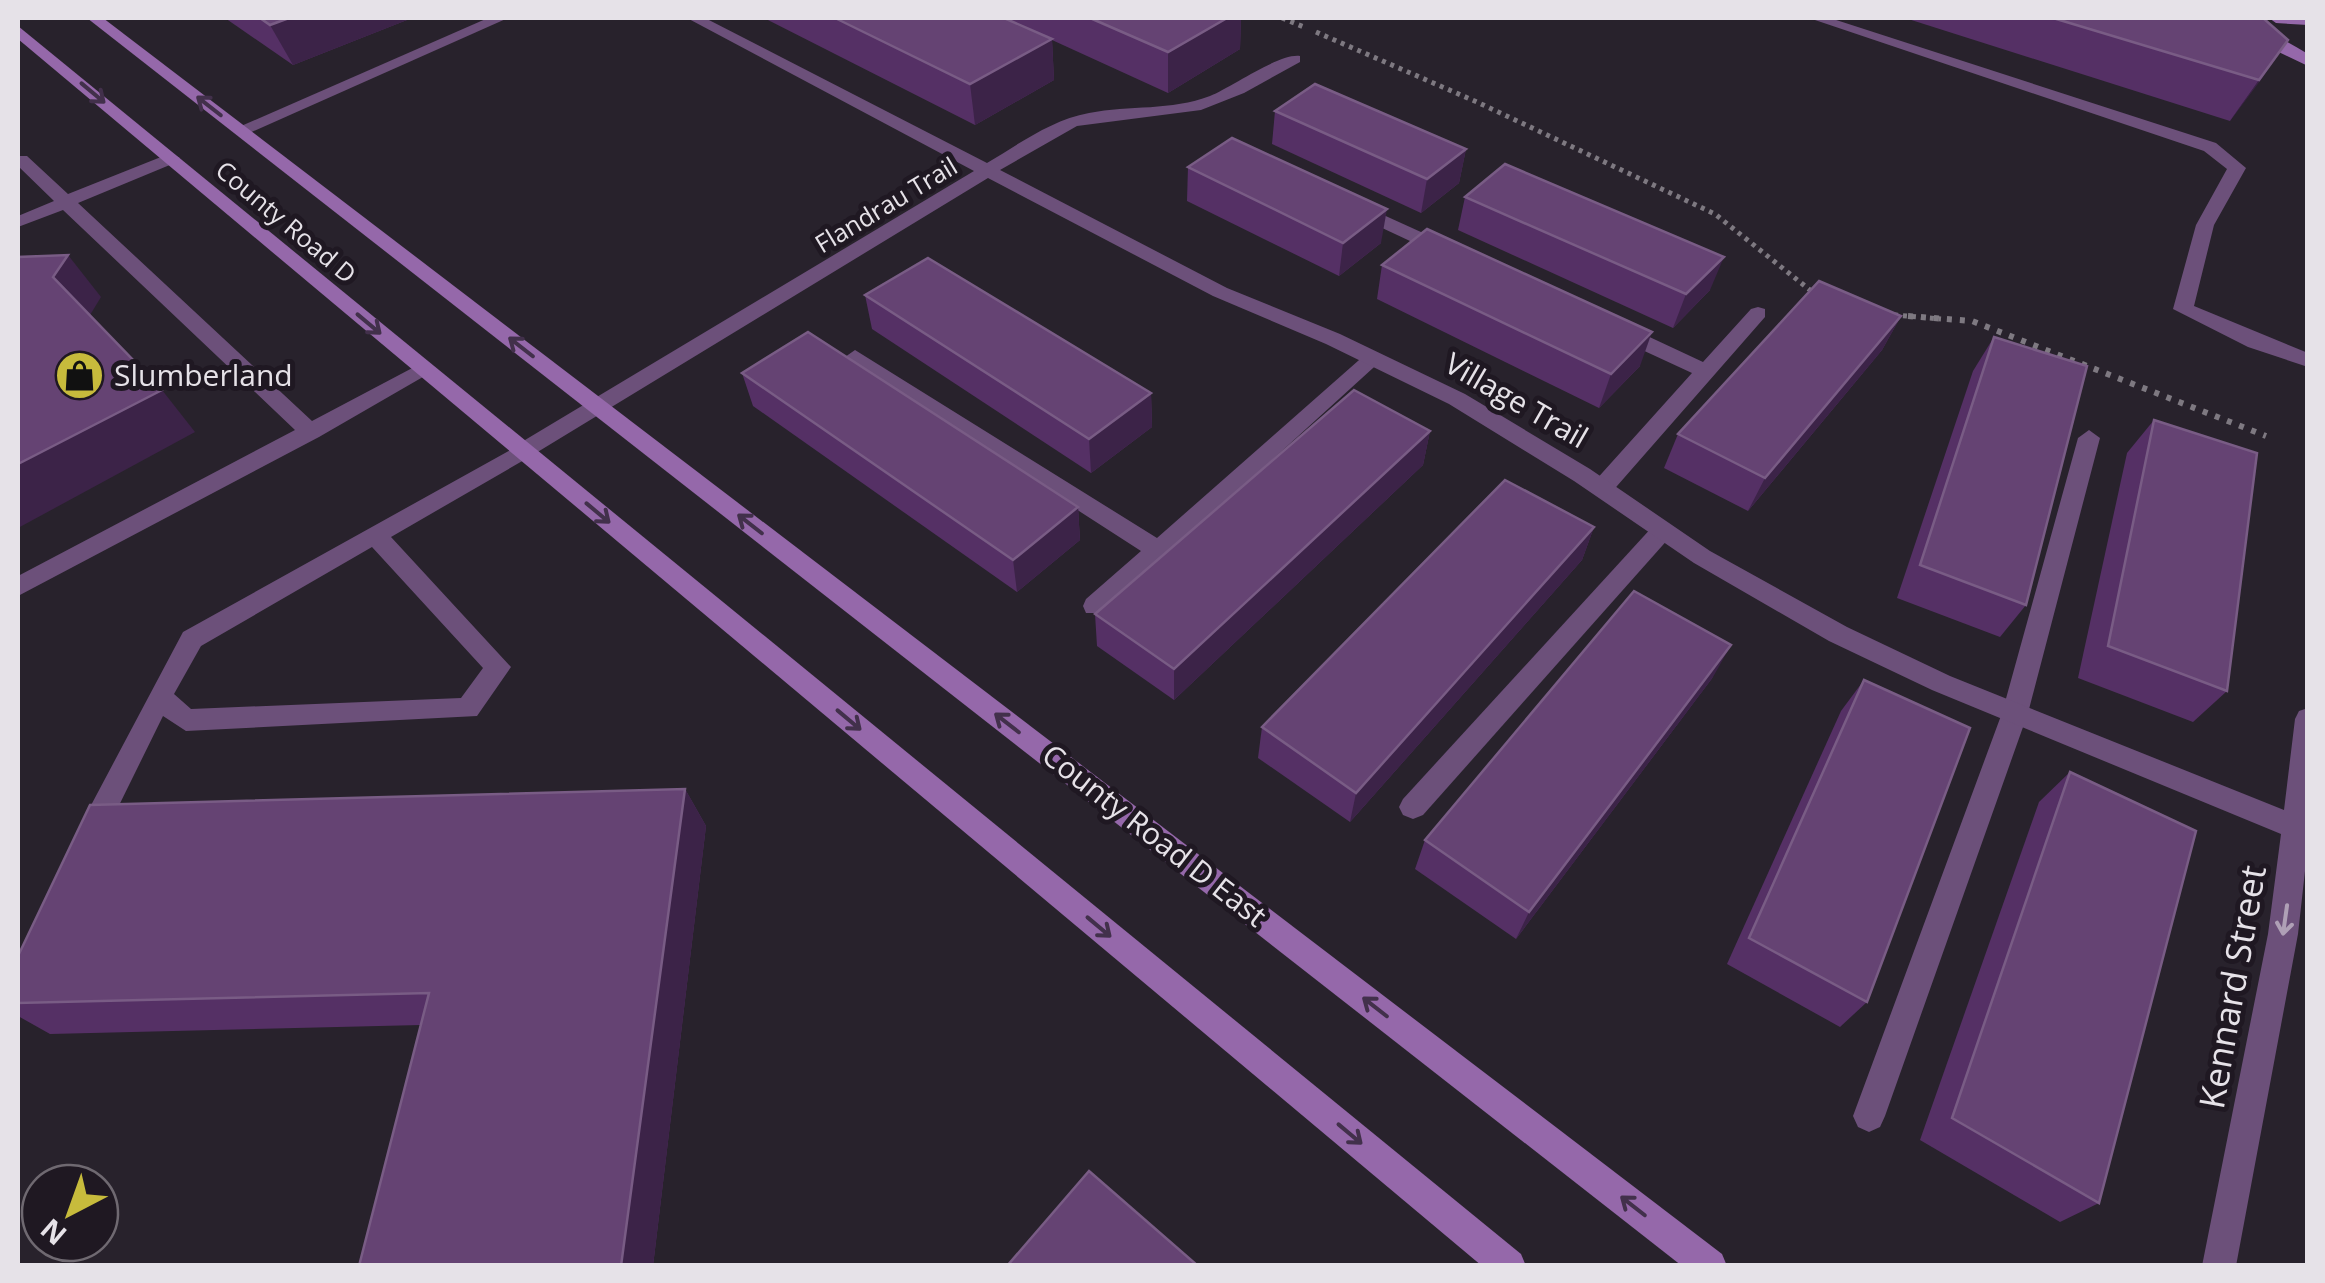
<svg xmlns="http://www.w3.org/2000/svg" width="2325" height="1283" viewBox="0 0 2325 1283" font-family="'Open Sans',sans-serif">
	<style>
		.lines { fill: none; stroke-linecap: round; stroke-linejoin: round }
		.path-far1 { stroke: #7e7981; stroke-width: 5; stroke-dasharray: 4 5; stroke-linecap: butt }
		.path { stroke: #7e7981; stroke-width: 6; stroke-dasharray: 5 8; stroke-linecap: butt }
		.lane { fill: #6c507a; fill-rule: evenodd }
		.street { fill: #6c507a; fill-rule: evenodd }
		.secondary { fill: #9568aa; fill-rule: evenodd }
		.wall { fill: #553065 }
		.shaded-wall { fill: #3c2348 }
		.building { fill: #654373; stroke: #795c85; stroke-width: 2.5 }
		.oneway { stroke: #42304b }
		.oneway2 { stroke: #afa0b6 }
		.labels { text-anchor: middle; stroke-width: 10; stroke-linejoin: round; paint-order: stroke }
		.far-street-label { font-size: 25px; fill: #e6e2e8; stroke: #1f1822 }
		.poi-label { font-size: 30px; fill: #e6e2e8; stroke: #1f1822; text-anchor: start }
		.street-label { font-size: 30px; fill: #e6e2e8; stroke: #1f1822 }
		.near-street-label { font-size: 35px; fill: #e6e2e8; stroke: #1f1822 }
	</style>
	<rect width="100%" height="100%" fill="#28222c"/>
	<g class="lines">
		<g class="path-far1">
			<path d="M1282 18 1304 27"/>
			<path d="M1316 32 1477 102 1715 214 1815 294"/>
			<path d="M1894 315 1941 319"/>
		</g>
		<path class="path" d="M1908 316 1972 321 2266 436"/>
		<g class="lane">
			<path d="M1809 18H1830L2216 143 2246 168 2214 225 2194 306 2308 353V367L2248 347 2173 309 2196 225 2227 169 2204 151Z"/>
			<path d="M171 153 180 158 177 162 78 203 312 421 418 365H432L435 370 319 437 18 596V576L295 430 63 210 18 227V216L54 201 18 166V156H27L68 194Z"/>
			<path d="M1357 203 1454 247 1457 251 1447 257 1440 255 1350 213V205Z"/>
			<path d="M1758 307 1765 309V317L1610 494H1594L1591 488 1594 482 1692 373 1612 336V326H1626L1703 362 1751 309Z"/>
			<path d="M855 350 1157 538 1367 353 1374 351 1384 358 1104 613H1086L1083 606 1086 599 1141 551 848 362 845 357Z"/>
			<path d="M2089 430 2100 438 2028 713 1885 1116 1880 1127 1869 1132 1858 1127 1853 1116 2002 713 2078 438Z"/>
			<path d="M523 443 531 446 534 451 531 456 391 537 511 667 477 716 186 731 163 716 100 844 90 847 80 844 76 835 80 826 183 632ZM372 547 483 668 461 698 191 709 174 694 201 646Z"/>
			<path d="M1662 522 1674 531 1670 537 1423 815 1413 819 1403 815 1399 807 1403 799 1654 525Z"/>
		</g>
		<g class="street">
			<path d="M488 18H508L247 134 232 130Z"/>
			<path d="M687 18H705L987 163C1019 144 1051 120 1089 113 1130 105 1171 111 1210 96 1232 87 1279 53 1300 56V62L1244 93 1201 110 1077 126 1000 170 1227 288 1340 334 1465 394 1590 469 1710 551 1847 627 1950 676 2284 810 2295 719 2299 711 2308 708V844L2298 934 2236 1266H2202L2268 934 2281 834 1932 690 1829 641 1694 563 1574 481 1449 404 1326 344 1213 296 988 178 531 456H515L512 451 515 446 974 171Z"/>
		</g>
		<g class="secondary">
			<path d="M87 18H103L1722 1254 1727 1266H1682Z"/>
			<path d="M2208 18C2245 16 2277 36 2308 54V66Z"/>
			<path d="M2269 18H2308V25L2276 23Z"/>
			<path d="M18 26 1521 1254 1526 1266H1482L18 39Z"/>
		</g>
	</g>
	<g class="wall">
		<path d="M225 18H412L293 65Z"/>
		<path d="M764 18H1241L1240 49 1168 93 1052 40 1054 80 975 125Z"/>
		<path d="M1905 18H2263L2288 40 2230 121Z"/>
		<path d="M1275 111 1466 149 1459 183 1421 213 1272 144Z"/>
		<path d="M1188 167 1381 243 1339 276 1187 201Z"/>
		<path d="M1465 197 1710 290 1673 328 1458 230Z"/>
		<path d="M1382 265 1640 366 1599 408 1377 299Z"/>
		<path d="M865 295 1151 393 1152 427 1091 473 872 329Z"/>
		<path d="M1901 316 1882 350 1748 511 1664 468 1678 434Z"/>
		<path d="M1994 337 2026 605 2000 637 1897 598 1973 371Z"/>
		<path d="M742 373 1078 507 1080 540 1017 592 753 406Z"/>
		<path d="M2154 420 2227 691 2193 722 2078 678 2127 453Z"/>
		<path d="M1430 431 1423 465 1174 700 1097 646 1095 614Z"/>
		<path d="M1594 527 1582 560 1350 822 1258 758 1262 727Z"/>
		<path d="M1713 677 1516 939 1415 869 1425 840Z"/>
		<path d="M1864 680 1867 1002 1840 1027 1727 964 1841 711Z"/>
		<path d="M2070 772 2099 1203 2060 1222 1920 1140 2039 802Z"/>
		<path d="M685 789 706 826 653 1266H359L421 1025 50 1034 18 1016V956Z"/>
	</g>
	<g class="shaded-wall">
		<path d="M289 18H412L293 65 270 25Z"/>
		<path d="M1227 18H1241L1240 49 1168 93V52Z"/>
		<path d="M1052 39 1054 80 975 125 970 84Z"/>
		<path d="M2288 40 2260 81 2230 121 2259 80Z"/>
		<path d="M1466 149 1459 183 1421 213 1427 179Z"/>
		<path d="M1387 209 1381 243 1339 276 1343 243Z"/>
		<path d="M68 255 101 297 87 320 53 277Z"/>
		<path d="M1724 257 1710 290 1673 328 1686 294Z"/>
		<path d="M1901 316 1882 350 1748 511 1765 478Z"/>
		<path d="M1652 332 1640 366 1599 408 1611 374Z"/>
		<path d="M162 390 195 432 18 528V464Z"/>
		<path d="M1151 393 1152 427 1091 473 1089 439Z"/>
		<path d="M1430 431 1423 465 1174 700V669Z"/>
		<path d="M1078 507 1080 540 1017 592 1013 560Z"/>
		<path d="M1594 527 1582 560 1350 822 1356 793Z"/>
		<path d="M1731 645 1713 677 1516 939 1529 912Z"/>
		<path d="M685 789 706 826 653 1266H621Z"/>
	</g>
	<g class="building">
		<path d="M260 18H289L270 25Z"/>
		<path d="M835 18H1004L1052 39 970 84Z"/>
		<path d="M1090 18H1227L1168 52Z"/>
		<path d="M2053 18H2263L2288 40 2259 80Z"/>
		<path d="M1315 84 1466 149 1427 179 1275 111Z"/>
		<path d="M1232 138 1387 209 1343 243 1188 167Z"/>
		<path d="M1505 164 1724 257 1686 294 1465 197Z"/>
		<path d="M1427 229 1652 332 1611 374 1382 265Z"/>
		<path d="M68 255 53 277 162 390 18 464V257Z"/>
		<path d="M928 258 1151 393 1089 439 865 295Z"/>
		<path d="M1819 281 1901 316 1765 478 1678 434Z"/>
		<path d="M808 332 1078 507 1013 560 742 373Z"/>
		<path d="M1994 337 2087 366 2026 605 1920 565Z"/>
		<path d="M1354 390 1430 431 1174 669 1095 614Z"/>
		<path d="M2154 420 2257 453 2227 691 2108 646Z"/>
		<path d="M1505 480 1594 527 1356 793 1262 727Z"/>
		<path d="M1634 591 1731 645 1529 912 1425 840Z"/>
		<path d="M1864 680 1970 728 1867 1002 1749 938Z"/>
		<path d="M2070 772 2196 831 2099 1203 1952 1118Z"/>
		<path d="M685 789 621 1266H359L429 993 18 1003V956L90 805Z"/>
		<path d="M1089 1171 1198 1266H1007Z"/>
	</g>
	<defs><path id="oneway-shaft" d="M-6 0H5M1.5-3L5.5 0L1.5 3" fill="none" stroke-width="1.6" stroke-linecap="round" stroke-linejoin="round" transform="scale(2.5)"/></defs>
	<g class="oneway">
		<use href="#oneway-shaft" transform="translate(93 93) rotate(40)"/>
		<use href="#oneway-shaft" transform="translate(209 106) rotate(-142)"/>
		<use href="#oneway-shaft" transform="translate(369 324) rotate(40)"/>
		<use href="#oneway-shaft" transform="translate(521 347) rotate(-142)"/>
		<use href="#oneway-shaft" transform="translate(598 513) rotate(40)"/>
		<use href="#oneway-shaft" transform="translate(750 524) rotate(-142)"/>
		<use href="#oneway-shaft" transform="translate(849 720) rotate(40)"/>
		<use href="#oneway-shaft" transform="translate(1007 723) rotate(-142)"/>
		<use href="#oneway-shaft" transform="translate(1099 927) rotate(40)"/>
		<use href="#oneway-shaft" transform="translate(1375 1007) rotate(-142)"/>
		<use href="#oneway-shaft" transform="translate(1350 1134) rotate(40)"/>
		<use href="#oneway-shaft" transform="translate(1633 1206) rotate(-142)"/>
	</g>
	<use class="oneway2" href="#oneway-shaft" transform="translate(2285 920) rotate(98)"/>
	<defs>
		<symbol id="shop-disc" viewBox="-11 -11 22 22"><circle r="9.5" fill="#c7bb3c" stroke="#1f1822"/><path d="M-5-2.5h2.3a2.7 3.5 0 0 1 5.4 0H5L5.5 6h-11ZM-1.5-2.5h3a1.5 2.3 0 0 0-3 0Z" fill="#111"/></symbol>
	</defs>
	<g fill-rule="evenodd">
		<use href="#shop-disc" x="52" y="348" width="55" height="55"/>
	</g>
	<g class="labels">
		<g class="far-street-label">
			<text transform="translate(886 205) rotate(-31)" y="9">Flandrau Trail</text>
			<text transform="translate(286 222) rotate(40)" y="9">County Road D</text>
		</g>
		<g class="poi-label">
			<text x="114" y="386">Slumberland</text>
		</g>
		<g class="street-label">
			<text transform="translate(1516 401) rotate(30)" y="10">Village Trail</text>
			<text transform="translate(1154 836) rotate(38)" y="10">County Road D East</text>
		</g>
		<g class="near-street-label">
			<text transform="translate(2233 987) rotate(-80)" y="12">Kennard Street</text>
		</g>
	</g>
	<rect width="2325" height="1283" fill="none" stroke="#e6e2e8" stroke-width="40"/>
	<g transform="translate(70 1213) rotate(221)"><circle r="48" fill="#1f1822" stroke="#6f6971" stroke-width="2.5"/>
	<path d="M0-8L18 38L0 25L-18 38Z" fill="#c7bb3c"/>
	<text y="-15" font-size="28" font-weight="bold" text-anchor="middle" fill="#e6e2e8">N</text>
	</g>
</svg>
